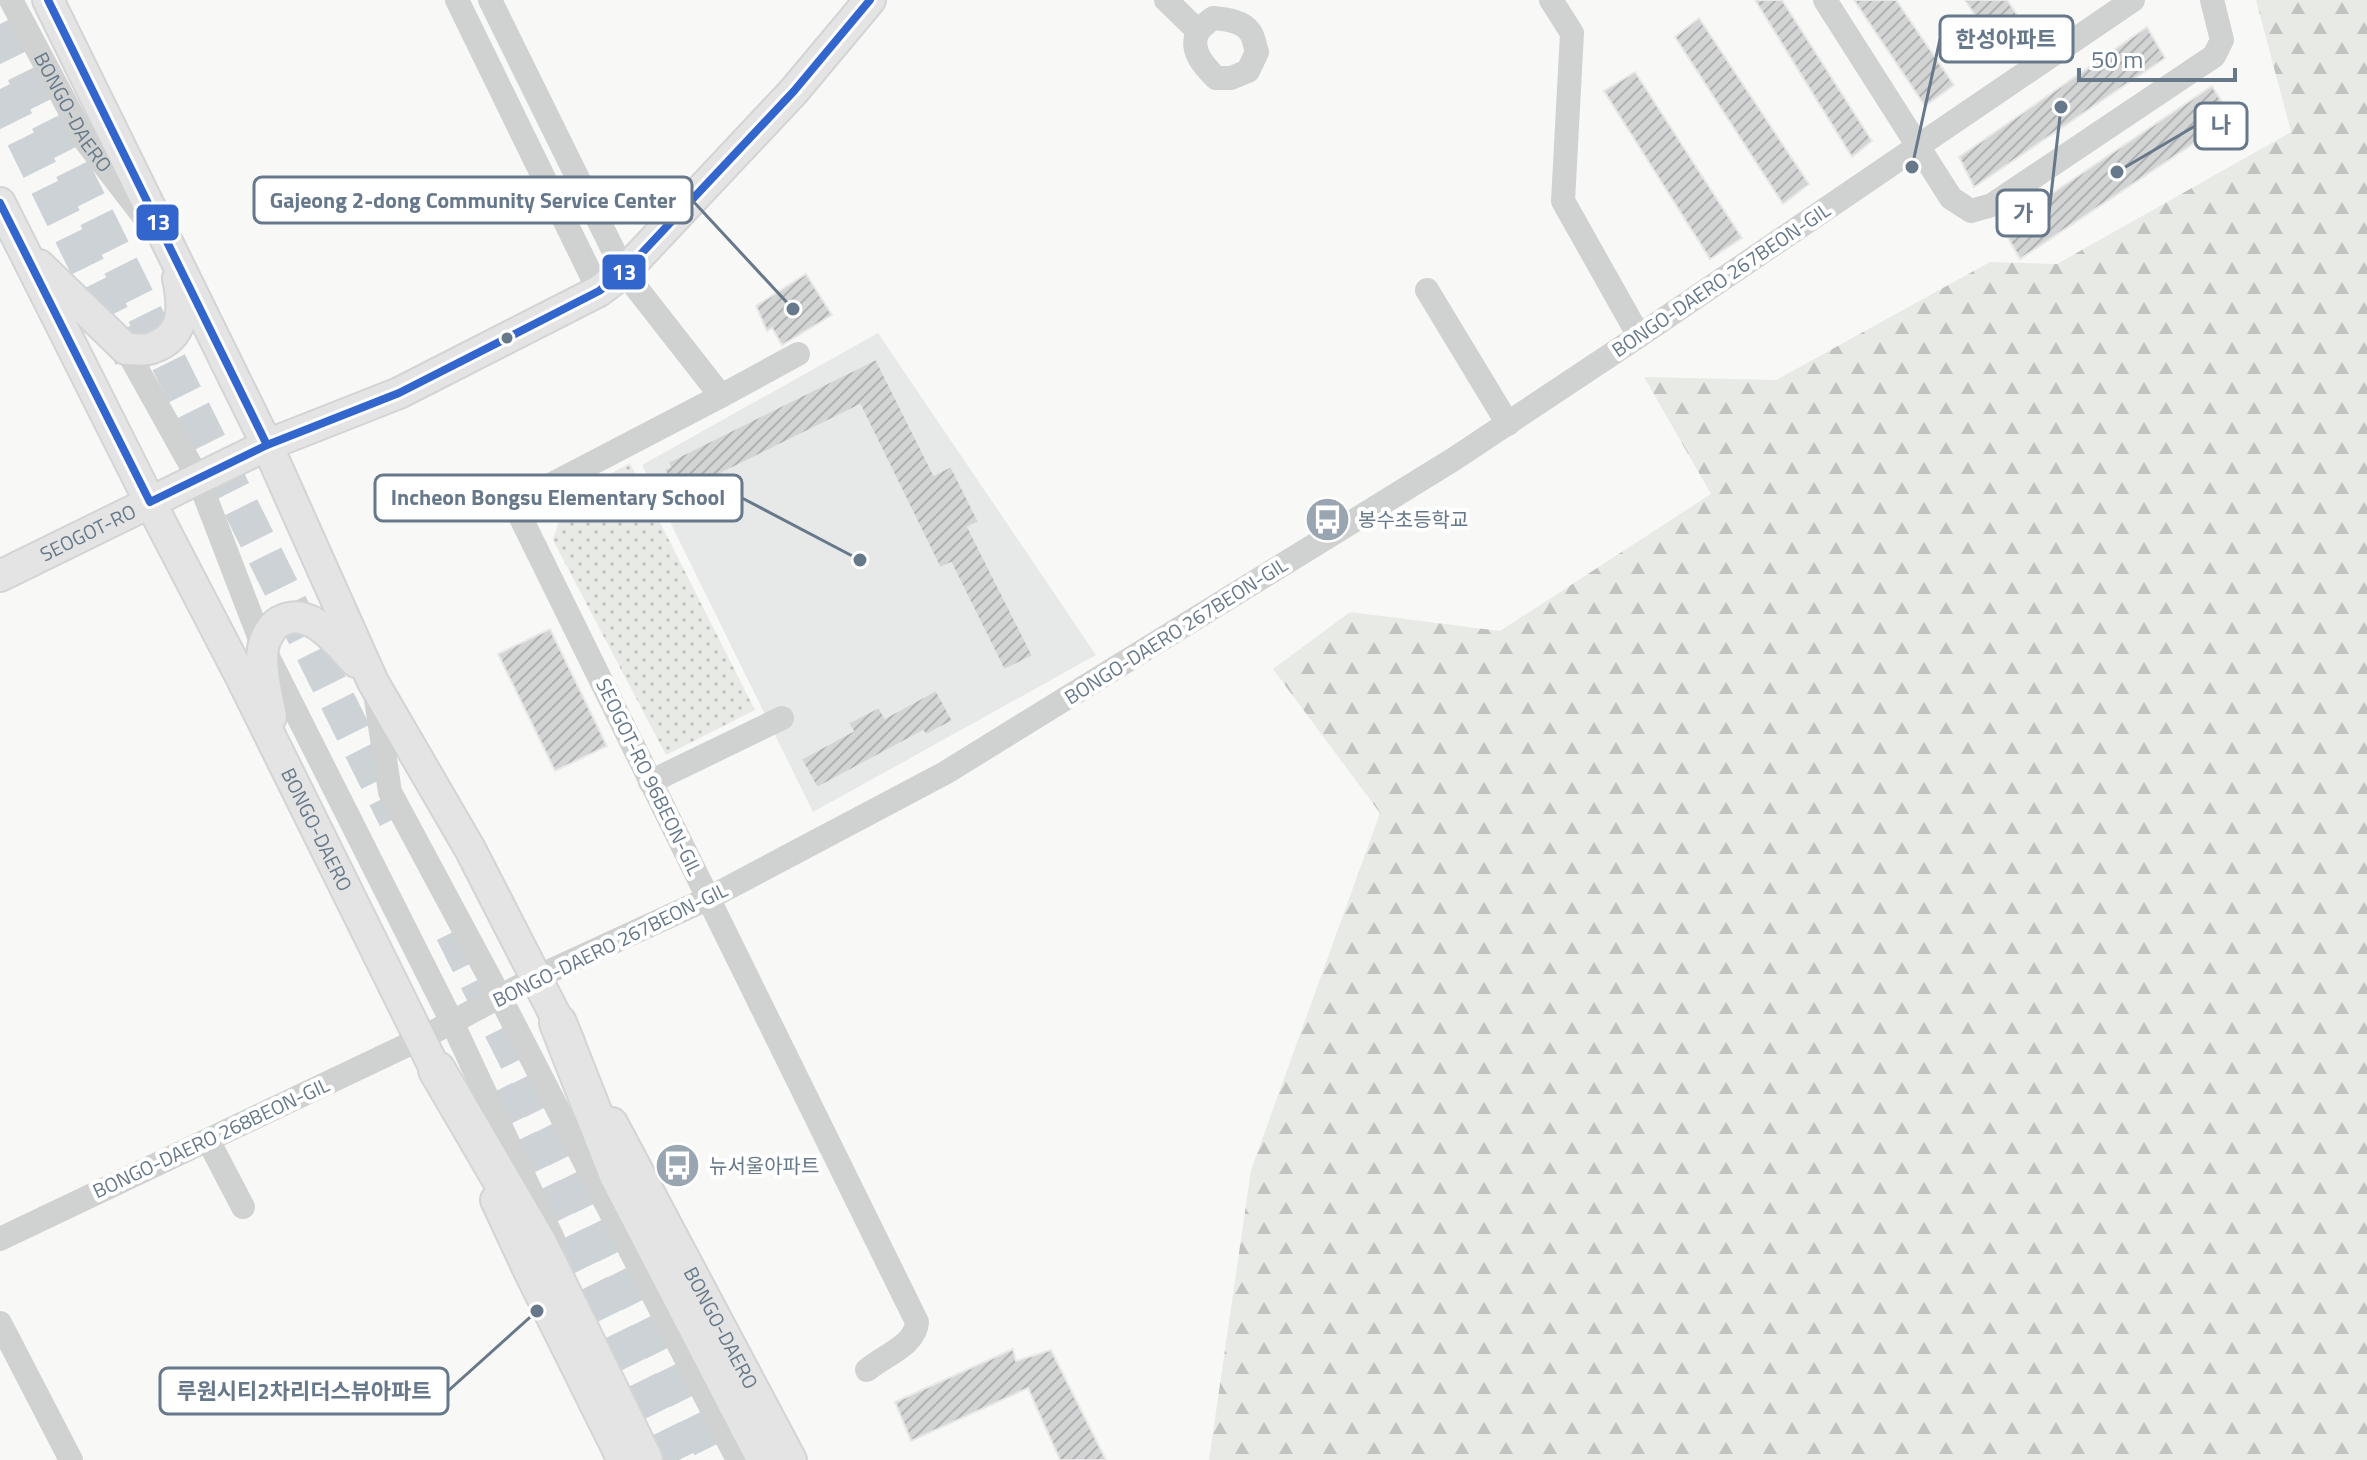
<svg xmlns="http://www.w3.org/2000/svg" width="2367" height="1460" viewBox="0 0 2367 1460" font-family="'Titillium Web','Noto Sans KR',sans-serif">
	<style>
		.built { fill: #e7e8e8 }
		.forest { fill: url(#forest-firs) }
		.park { fill: url(#park-dots) }
		.building { fill: url(#building-hatch); stroke: #e8e8e6; stroke-width: 2 }
		.lines { fill: none; stroke-linecap: round; stroke-linejoin: round }
		.highway-tunnel { stroke: #ccd2d6; stroke-width: 36; stroke-dasharray: 36 18; stroke-linecap: butt }
		.major-casing { stroke: #d3d4d5; stroke-width: 34 }
		.highway-casing { stroke: #d4d6d6; stroke-width: 40 }
		.minor { stroke: #d0d2d2; stroke-width: 24 }
		.major { stroke: #e3e4e3; stroke-width: 30 }
		.highway { stroke: #e3e4e3; stroke-width: 36 }
		.bus-1-casing { stroke: #fff; stroke-width: 14 }
		.bus-1 { stroke: #36c; stroke-width: 8 }
		.bus-dot { fill: #667889; stroke: #fff; stroke-width: 3 }
		.labels { text-anchor: middle; stroke-width: 8; stroke-linejoin: round; paint-order: stroke }
		.street-label { font-size: 20px; fill: #667889; stroke: #fff }
		.poi-label { font-size: 20px; fill: #667889; stroke: #fff; text-anchor: start }
		.leader { fill: none; stroke: #667889; stroke-width: 3 }
		.callout-dot { fill: #667889; stroke: #fff; stroke-width: 3 }
		.callout { fill: #fff; stroke: #667889; stroke-width: 3 }
		.callout-label { font-size: 22px; text-anchor: middle; font-weight: bold; fill: #667889 }
		.line-badge { stroke: #fff; stroke-width: 3 }
		.badge-label { font-size: 22px; text-anchor: middle; font-weight: bold; fill: #fff }
	</style>
	<defs>
		<pattern id="forest-firs" width="22" height="20" patternUnits="userSpaceOnUse" patternTransform="scale(2)"><rect width="22" height="20" fill="#e8ebe5"/><path d="M5 1l3.5 6h-7zM16 11l3.5 6h-7z" fill="#c0c3bf"/></pattern>
		<pattern id="park-dots" width="8" height="8" patternUnits="userSpaceOnUse" patternTransform="scale(2)"><rect width="8" height="8" fill="#e8ebe5"/><path d="M2 2h.1M6 6h.1" fill="none" stroke="#c0c3bf" stroke-width="1.8" stroke-linecap="round"/></pattern>
		<pattern id="building-hatch" width="6" height="6" patternUnits="userSpaceOnUse" patternTransform="scale(2)"><rect width="6" height="6" fill="#d3d4d4"/><path d="M-1 1l2-2M0 6l6-6M5 7l2-2" fill="none" stroke="#afb1b2"/></pattern>
	</defs>
	<rect width="100%" height="100%" fill="#f8f8f7"/>
	<path class="built" d="M878 333 1096 655 813 812 642 465Z"/>
	<path class="forest" d="M2256 0H2367V1460H1209L1251 1170 1380 813 1273 669 1350 612 1500 631 1711 494 1644 377 1776 380 1990 262 2057 264 2291 132Z"/>
	<path class="park" d="M630 463 755 710 666 755 553 540 566 498Z"/>
	<g class="building">
		<path d="M1755 0H1782L1872 141 1852 157Z"/>
		<path d="M1854 0H1896L1954 85 1925 106Z"/>
		<path d="M1965 0H2007L2026 28 1998 50Z"/>
		<path d="M1699 18 1809 184 1783 204 1675 37Z"/>
		<path d="M2147 27 2165 58 1974 187 1959 157Z"/>
		<path d="M1635 72 1742 238 1710 259 1604 91Z"/>
		<path d="M2212 86 2232 118 2020 259 2002 227Z"/>
		<path d="M806 274 832 315 782 345 772 328 767 331 756 306Z"/>
		<path d="M876 359 934 475 951 466 979 522 968 527 1033 656 1004 670 951 563 940 568 860 405 684 492 681 486 675 490 664 469 670 467 668 462Z"/>
		<path d="M550 629 607 746 555 771 498 654Z"/>
		<path d="M936 690 953 721 926 735 923 731 817 788 801 759 853 731 848 723 879 707 885 718Z"/>
		<path d="M1013 1349 1016 1361 1051 1350 1106 1460H1060L1028 1388 911 1441 895 1402Z"/>
	</g>
	<g class="lines">
		<g class="highway-tunnel">
			<path d="M0 24 396 818"/>
			<path d="M0 89 132 357"/>
			<path d="M453 932 717 1460"/>
			<path d="M496 1091 679 1460"/>
		</g>
		<defs>
			<g id="major">
				<path d="M48 0 267 445 373 682 470 849 569 1042"/>
				<path id="s2" d="M0 203 150 502 241 677 446 1091"/>
				<path d="M39 265 126 349C134 349 145 351 152 348 186 336 184 307 178 278"/>
				<path id="s3" d="M0 576 267 445 399 393 599 291 624 272 794 91 870 0"/>
				<path d="M271 717C267 695 260 670 263 648 265 638 271 627 279 622 310 604 338 643 356 662"/>
				<path id="s4" d="M612 1123 791 1460"/>
				<path d="M496 1200 530 1273 623 1460"/>
			</g>
			<g id="highway">
				<path d="M558 1023 618 1175 766 1460"/>
				<path d="M437 1070 538 1243 644 1460"/>
			</g>
		</defs>
		<use href="#major" class="major-casing"/>
		<use href="#highway" class="highway-casing"/>
		<g class="minor">
			<path id="s1" d="M11 0 87 143 148 222"/>
			<path d="M457 0 599 291"/>
			<path d="M490 0 624 272 721 396"/>
			<path d="M1166 0 1198 31"/>
			<path d="M1551 0 1572 33 1563 201 1639 336"/>
			<path d="M1825 0 1951 198 1971 211 1992 205 2214 56 2222 40 2212 0"/>
			<path d="M1213 18C1225 19 1243 21 1250 32 1254 37 1255 47 1257 52L1248 71 1231 78H1216C1204 66 1189 50 1198 32 1201 27 1208 22 1213 18Z"/>
			<path d="M1427 290 1508 424"/>
			<path d="M126 349 198 478 263 647 452 1022 554 1241"/>
			<path d="M798 354 721 396 514 504 917 1322C916 1345 883 1356 867 1370"/>
			<path d="M375 693 390 792 500 997 738 1460"/>
			<path d="M650 782 782 718"/>
			<path d="M208 1140 243 1207"/>
			<path d="M0 1239 422 1038 535 978 709 898 945 773 1454 459 1639 336 2133 0"/>
			<path d="M0 1323 71 1460"/>
		</g>
		<use href="#major" class="major"/>
		<use href="#highway" class="highway"/>
		<defs>
			<g id="bus-1">
				<path d="M48 0 267 445"/>
				<path d="M0 203 150 502 267 445 399 393 599 291 624 272 794 91 870 0"/>
			</g>
		</defs>
		<use href="#bus-1" class="bus-1-casing"/>
		<use href="#bus-1" class="bus-1"/>
	</g>
	<defs>
		<symbol id="bus-disc" viewBox="-11 -11 22 22"><circle r="9.5" fill="#99a5b0" stroke="#fff"/><path d="M-5-6H5V4H4V6H2V4H-2V6H-4V4H-5ZM-3.5-4V0h7V-4ZM-3.5 1.2v1.5H-2V1.2ZM2 1.2v1.5H3.5V1.2Z" fill="#fff"/></symbol>
	</defs>
	<g fill-rule="evenodd">
		<use href="#bus-disc" x="1302" y="494" width="51" height="51"/>
		<use href="#bus-disc" x="652" y="1140" width="51" height="51"/>
	</g>
	<circle class="bus-dot" cx="507" cy="338" r="7"/>
	<g class="labels">
		<g class="street-label">
			<text dy="7" stroke="none"><textPath href="#s1" startOffset="128">BONGO-DAERO</textPath></text>
			<text transform="translate(1721 280) rotate(-34)" y="7">BONGO-DAERO 267BEON-GIL</text>
			<text dy="7" stroke="none"><textPath href="#s3" startOffset="98">SEOGOT-RO</textPath></text>
			<text transform="translate(1176 631) rotate(-32)" y="7">BONGO-DAERO 267BEON-GIL</text>
			<text transform="translate(649 777) rotate(64)" y="7">SEOGOT-RO 96BEON-GIL</text>
			<text dy="7" stroke="none"><textPath href="#s2" startOffset="702">BONGO-DAERO</textPath></text>
			<text transform="translate(610 945) rotate(-26)" y="7">BONGO-DAERO 267BEON-GIL</text>
			<text transform="translate(211 1138) rotate(-25)" y="7">BONGO-DAERO 268BEON-GIL</text>
			<text dy="7" stroke="none"><textPath href="#s4" startOffset="232">BONGO-DAERO</textPath></text>
		</g>
		<g class="poi-label">
			<text x="1358" y="527">봉수초등학교</text>
			<text x="709" y="1173">뉴서울아파트</text>
		</g>
	</g>
	<path class="leader" d="M1912 167L1940 39M2117 172L2195 126M793 309L692 200M2061 107L2049 213M860 560L742 498M537 1311L448 1391"/>
	<g class="callout-dot">
		<circle cx="1912" cy="167" r="8"/>
		<circle cx="2117" cy="172" r="8"/>
		<circle cx="793" cy="309" r="8"/>
		<circle cx="2061" cy="107" r="8"/>
		<circle cx="860" cy="560" r="8"/>
		<circle cx="537" cy="1311" r="8"/>
	</g>
	<g class="callout">
		<rect x="1940" y="16" width="133" height="46" rx="8"/>
		<rect x="2195" y="103" width="52" height="46" rx="8"/>
		<rect x="254" y="177" width="438" height="46" rx="8"/>
		<rect x="1997" y="190" width="52" height="46" rx="8"/>
		<rect x="375" y="475" width="367" height="46" rx="8"/>
		<rect x="160" y="1368" width="288" height="46" rx="8"/>
	</g>
	<g class="callout-label">
		<text x="2006" y="47">한성아파트</text>
		<text x="2221" y="133">나</text>
		<text x="473" y="208">Gajeong 2-dong Community Service Center</text>
		<text x="2023" y="221">가</text>
		<text x="558" y="505">Incheon Bongsu Elementary School</text>
		<text x="304" y="1399">루원시티2차리더스뷰아파트</text>
	</g>
	<g class="line-badge">
		<rect x="135" y="203" width="45" height="39" rx="8" fill="#36c"/>
		<rect x="601" y="253" width="46" height="38" rx="8" fill="#36c"/>
	</g>
	<g class="badge-label">
		<text x="158" y="230">13</text>
		<text x="624" y="280">13</text>
	</g>
	<path d="M2079 68v12h156v-12" fill="none" stroke="#667889" stroke-width="4"/>
	<text x="2091" y="68" font-size="24" fill="#667889" stroke="#ffffff" stroke-width="6" paint-order="stroke">50 m</text>
</svg>
